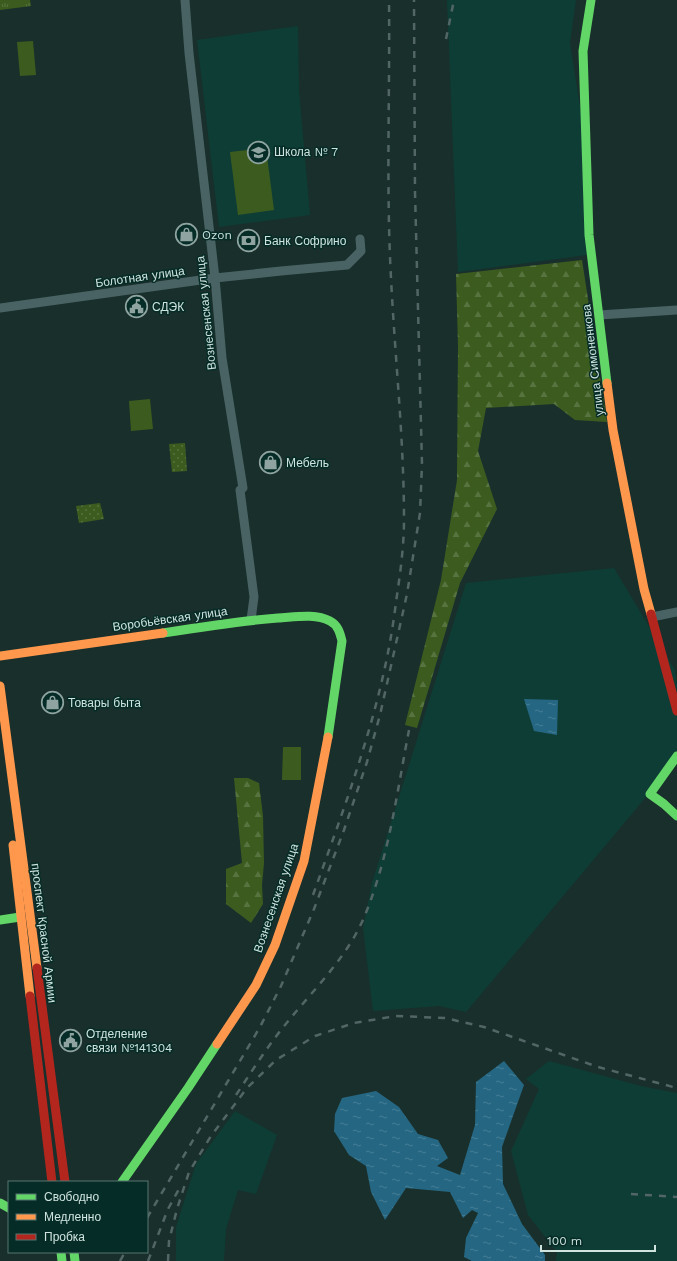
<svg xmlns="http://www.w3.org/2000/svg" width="677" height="1261" viewBox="0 0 677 1261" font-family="'Work Sans',sans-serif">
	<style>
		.built { fill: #0e3d36 }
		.grass { fill: url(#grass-tufts) }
		.forest { fill: url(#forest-firs) }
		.park { fill: url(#park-dots) }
		.pitch { fill: #3c5c1f }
		.water { fill: url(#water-ripples) }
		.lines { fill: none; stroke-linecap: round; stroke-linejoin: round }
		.street { stroke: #496365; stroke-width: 9 }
		.fast { stroke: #63d668; stroke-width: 9 }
		.slow { stroke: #ff974d; stroke-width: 9 }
		.jam { stroke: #b3261e; stroke-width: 9 }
		.rail { stroke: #526666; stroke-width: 2.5; stroke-dasharray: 7 7; stroke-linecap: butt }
		.labels { text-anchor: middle; stroke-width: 3; stroke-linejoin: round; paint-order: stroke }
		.poi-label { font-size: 12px; fill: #cfe3df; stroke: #052c27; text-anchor: start }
		.street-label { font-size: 12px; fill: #cfe3df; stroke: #052c27 }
	</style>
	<defs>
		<pattern id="grass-tufts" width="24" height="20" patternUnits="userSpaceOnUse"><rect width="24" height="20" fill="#3c5c1f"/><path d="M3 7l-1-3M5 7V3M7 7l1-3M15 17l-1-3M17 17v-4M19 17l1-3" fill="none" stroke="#57733f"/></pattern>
		<pattern id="forest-firs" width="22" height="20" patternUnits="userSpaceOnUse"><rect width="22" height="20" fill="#3c5c1f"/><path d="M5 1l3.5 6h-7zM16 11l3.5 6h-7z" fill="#57733f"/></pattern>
		<pattern id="park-dots" width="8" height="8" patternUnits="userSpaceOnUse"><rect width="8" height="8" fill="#3c5c1f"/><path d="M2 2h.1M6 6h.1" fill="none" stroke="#57733f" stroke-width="1.8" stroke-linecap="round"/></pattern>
		<pattern id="water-ripples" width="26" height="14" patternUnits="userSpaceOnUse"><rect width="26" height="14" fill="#256783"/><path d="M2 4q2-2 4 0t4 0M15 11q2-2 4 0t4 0" fill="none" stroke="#447d94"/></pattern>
	</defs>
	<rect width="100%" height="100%" fill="#192f2b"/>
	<g class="built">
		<path d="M447 0H576L570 43 586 144 587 255 458 272Z"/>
		<path d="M298 26 299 90 310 215 219 227 197 40Z"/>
		<path d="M614 568 675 670 677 683V760L466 1012 439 1006 373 1011 363 928 372 883 466 583Z"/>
		<path d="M549 1061 641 1086 677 1093V1261H556L557 1252 528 1215 511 1151 539 1089 526 1079Z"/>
		<path d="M235 1111 277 1135 256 1194 238 1190 226 1229 224 1261H176V1227L196 1164Z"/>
	</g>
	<path class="grass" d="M0 0H30L31 6 0 10Z"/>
	<g class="forest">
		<path d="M582 260 607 422 575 420 554 404 486 408 478 451 497 509 460 583 417 728 405 725 441 580 457 480 458 346 456 274Z"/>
		<path d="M234 778H248L259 783 263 816 264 863 262 885 263 904 251 923 226 904V869L242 863Z"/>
	</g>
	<g class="park">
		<path d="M185 443 187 471 172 472 169 444Z"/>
		<path d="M100 503 104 519 79 523 76 506Z"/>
	</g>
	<g class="pitch">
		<path d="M33 41 36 75 20 76 17 42Z"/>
		<path d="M266 148 274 210 238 215 230 152Z"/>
		<path d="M150 399 153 429 131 431 129 401Z"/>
		<path d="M283 747H301V780H282Z"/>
	</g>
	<g class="water">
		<path d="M524 699 558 700 557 735 534 731Z"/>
		<path d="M504 1061 524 1085 502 1147 503 1184 522 1224 545 1255V1261H472L464 1257 466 1238 478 1213 472 1210 463 1218 450 1192 406 1188 385 1220 371 1192 366 1166 349 1155 334 1131 335 1114 342 1098 376 1091 399 1107 418 1134 438 1140 448 1158 437 1166 460 1175 475 1125 476 1082Z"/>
	</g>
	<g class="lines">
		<g class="street">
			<path d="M185 0 189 53 215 278 222 358 243 488 240 490 254 597 251 620"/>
			<path d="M0 308 215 278 281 271 347 265 361 251 360 239"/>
			<path d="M599 315 677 310"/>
			<path d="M652 617 677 612"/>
		</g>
		<g class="fast">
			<path d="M591 0 583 51 589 235 607 383"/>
			<path d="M163 633C201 627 240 621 278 618 295 617 315 613 330 621 338 625 340 633 342 641L328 737"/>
			<path d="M677 756 650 794 664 804 677 816"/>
			<path d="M0 920 20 917"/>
			<path d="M122 1182 188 1088 217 1044"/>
			<path d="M0 1203 9 1208"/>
			<path d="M61 1252 62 1261"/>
			<path d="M74 1252 75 1261"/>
		</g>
		<g class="slow">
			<path d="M607 383 613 430 644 589 651 614"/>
			<path d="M0 656 163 633"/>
			<path d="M0 686 37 968"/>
			<path d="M13 845 30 996"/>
			<path d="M217 1044 256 985 275 945 304 861 328 737"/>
		</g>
		<g class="jam">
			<path d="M651 614 677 711"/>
			<path d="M37 968 65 1182"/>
			<path d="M30 996 52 1182"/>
		</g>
		<g class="rail">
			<path d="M446 39 454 0"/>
			<path d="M313 895C347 800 384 703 396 602 400 575 404 547 404 520 404 439 395 359 391 278 386 186 390 93 389 0"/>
			<path d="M236 1095C252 1071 267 1047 285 1025 313 990 348 957 365 915 389 857 397 792 409 730"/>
			<path d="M631 1194 677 1197"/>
			<path d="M147 1218 260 1027 281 986 314 909 344 830 367 762 380 715 407 594 420 513 422 464 415 192 414 0"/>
			<path d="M120 1261 125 1252"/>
			<path d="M148 1261 168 1209 179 1189"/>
			<path d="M168 1261 169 1241 177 1209 189 1172 211 1136 247 1088 276 1060 315 1036 354 1023 396 1016 445 1018 484 1027 598 1067 677 1088"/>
		</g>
	</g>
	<defs>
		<symbol id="school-ring" viewBox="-11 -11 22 22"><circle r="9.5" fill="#052c27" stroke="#8fa4a0" stroke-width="1.5"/><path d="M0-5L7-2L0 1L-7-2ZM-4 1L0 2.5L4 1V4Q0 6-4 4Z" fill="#8fa4a0"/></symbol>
		<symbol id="shop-ring" viewBox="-11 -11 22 22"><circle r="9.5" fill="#052c27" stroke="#8fa4a0" stroke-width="1.5"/><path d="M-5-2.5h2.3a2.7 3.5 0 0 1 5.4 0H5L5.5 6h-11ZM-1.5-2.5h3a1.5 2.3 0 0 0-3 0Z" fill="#8fa4a0"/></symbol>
		<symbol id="bank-ring" viewBox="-11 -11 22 22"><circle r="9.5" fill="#052c27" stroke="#8fa4a0" stroke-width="1.5"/><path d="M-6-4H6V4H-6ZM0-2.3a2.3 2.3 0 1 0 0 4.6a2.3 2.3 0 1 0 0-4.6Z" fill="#8fa4a0"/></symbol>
		<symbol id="civic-ring" viewBox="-11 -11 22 22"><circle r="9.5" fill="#052c27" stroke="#8fa4a0" stroke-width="1.5"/><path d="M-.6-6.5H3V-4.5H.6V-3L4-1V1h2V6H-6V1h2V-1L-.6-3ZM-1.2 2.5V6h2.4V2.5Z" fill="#8fa4a0"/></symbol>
	</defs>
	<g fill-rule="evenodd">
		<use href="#school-ring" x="246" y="140" width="25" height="25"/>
		<use href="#shop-ring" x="174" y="222" width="25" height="25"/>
		<use href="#bank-ring" x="236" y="228" width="25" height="25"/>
		<use href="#civic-ring" x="124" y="294" width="25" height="25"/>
		<use href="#shop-ring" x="258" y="450" width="25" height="25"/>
		<use href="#shop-ring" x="40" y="690" width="25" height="25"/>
		<use href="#civic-ring" x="58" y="1028" width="25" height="25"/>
	</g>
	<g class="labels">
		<g class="poi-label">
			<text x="274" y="156">Школа № 7</text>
			<text x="202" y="239">Ozon</text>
			<text x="264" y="245">Банк Софрино</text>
			<text x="152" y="311">СДЭК</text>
			<text x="286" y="467">Мебель</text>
			<text x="68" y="707">Товары быта</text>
			<text x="86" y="1038">Отделение<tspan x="86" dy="14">связи №141304</tspan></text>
		</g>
		<g class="street-label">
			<text transform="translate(140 277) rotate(-8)" y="4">Болотная улица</text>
			<text transform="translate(206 313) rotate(-96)" y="4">Вознесенская улица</text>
			<text transform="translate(593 360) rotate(-97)" y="4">улица Симоненкова</text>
			<text transform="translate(170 619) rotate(-8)" y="4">Воробьёвская улица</text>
			<text transform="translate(276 898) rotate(-71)" y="4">Вознесенская улица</text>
			<text transform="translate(44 933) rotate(83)" y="4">проспект Красной Армии</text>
		</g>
	</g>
	<rect x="8" y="1181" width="140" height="72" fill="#052c27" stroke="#567571"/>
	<rect x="16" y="1194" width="20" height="6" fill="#63d668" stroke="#567571"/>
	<text x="44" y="1201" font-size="12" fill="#cfe3df">Свободно</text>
	<rect x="16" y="1214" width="20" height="6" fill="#ff974d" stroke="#567571"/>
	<text x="44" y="1221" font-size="12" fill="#cfe3df">Медленно</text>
	<rect x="16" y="1234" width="20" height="6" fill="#b3261e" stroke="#567571"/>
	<text x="44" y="1241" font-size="12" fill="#cfe3df">Пробка</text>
	<path d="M541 1245v6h114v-6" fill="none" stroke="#cfe3df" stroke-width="2"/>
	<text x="547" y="1245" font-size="12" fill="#cfe3df" stroke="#052c27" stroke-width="3" paint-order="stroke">100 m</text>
</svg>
